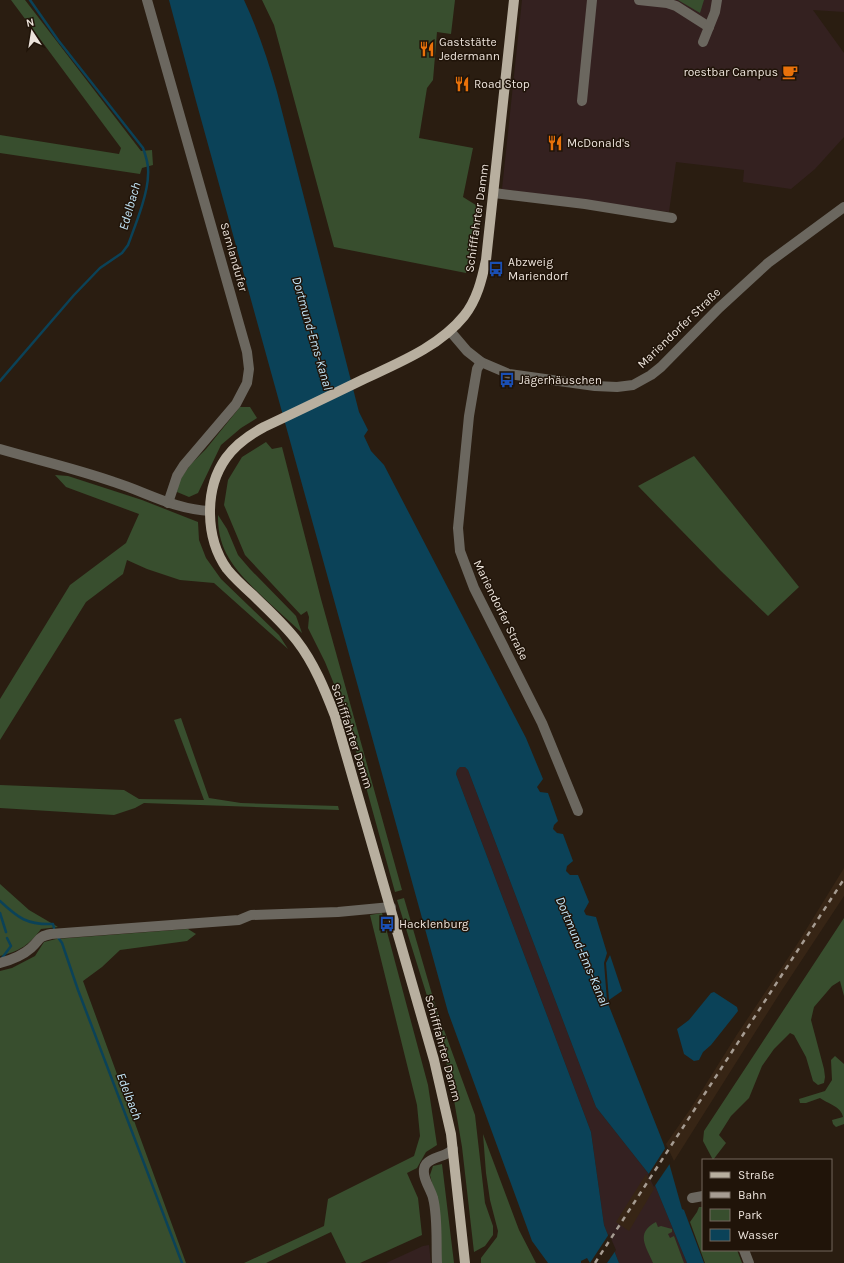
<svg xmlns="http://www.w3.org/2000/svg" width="844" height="1263" viewBox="0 0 844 1263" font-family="Karla,sans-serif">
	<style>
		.commercial { fill: #342120 }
		.industrial { fill: #342121 }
		.built { fill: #372515 }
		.green { fill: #384e2e }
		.water { fill: #0b4258 }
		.pier { fill: #2a1d11 }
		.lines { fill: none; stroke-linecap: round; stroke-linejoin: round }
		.stream { stroke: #0b4258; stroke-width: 2.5 }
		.minor { stroke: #6b675f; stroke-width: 10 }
		.major { stroke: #b8af9f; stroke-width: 10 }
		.rail { stroke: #a69c92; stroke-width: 2.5; stroke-dasharray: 5 5; stroke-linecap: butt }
		.labels { text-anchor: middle; stroke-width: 3; stroke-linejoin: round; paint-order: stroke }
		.poi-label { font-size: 12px; fill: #ece3db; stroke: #201409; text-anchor: start }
		.street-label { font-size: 12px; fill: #ece3db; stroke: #201409 }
		.water-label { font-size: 13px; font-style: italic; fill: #c3e6f9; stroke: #201409 }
	</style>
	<rect width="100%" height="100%" fill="#2a1d11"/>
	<g class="commercial">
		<path d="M522 0H844V12L813 10 844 53V137L815 169 791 189 743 182 744 170 676 162 669 212 502 189Z"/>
		<path d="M429 1245 431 1263H386L423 1246Z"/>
	</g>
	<path class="industrial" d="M460 767H465L468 770 576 1055 596 1107 652 1178 687 1263H619L604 1225 591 1132 456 774 457 770Z"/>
	<g class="built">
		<path d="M844 868V896L780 993 674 1161 666 1144 691 1108 736 1036 796 946Z"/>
		<path d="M646 1174 654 1189 629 1231 616 1222Z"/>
	</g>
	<g class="green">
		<path d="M11 0H25L141 151 152 150 153 165 142 168 140 174 0 153V135L119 154 121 148Z"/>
		<path d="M262 0H455L451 34 437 32 433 80 427 88 419 138 473 148 463 197 479 207 466 273 334 247 274 25Z"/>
		<path d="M678 0H704L700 13Z"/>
		<path d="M240 407H250L257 418 241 428 221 445 198 493 189 497 177 492 178 482 191 464 206 449Z"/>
		<path d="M266 442 272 449 282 447 321 599 402 890 395 892 345 711 325 662 308 628 309 617 307 611 301 615 245 555 224 505 228 480 242 457Z"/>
		<path d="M694 456 799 587 768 616 721 571 638 486Z"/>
		<path d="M55 475 68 476 142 500 198 522 199 540 206 558 221 579 279 635 288 649 214 583 180 580 147 569 127 560 123 574 86 602 0 740V699L70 585 126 543 139 514 66 487Z"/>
		<path d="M218 515 227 529 238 555 250 569 296 616 302 633C289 621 276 609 264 598 238 573 217 553 218 515Z"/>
		<path d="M181 718 209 798 241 803 338 806 339 810 144 803 135 808 114 815 0 808V785L124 790 139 799 204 800 174 720Z"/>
		<path d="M0 884 29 910 58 927 41 929C29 945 20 951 0 956Z"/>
		<path d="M404 898 436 1008 475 1115 485 1203 493 1226V1235L485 1246 474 1252 462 1147 453 1094 443 1047 397 900Z"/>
		<path d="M382 913 428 1085 437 1145 426 1152 417 1168 407 1173 418 1198 422 1235 360 1263H346L331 1232 266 1263H244L324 1226 328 1199 414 1156 420 1136 417 1105 370 915Z"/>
		<path d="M844 918V996L840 981 832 986 814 1007 811 1020 824 1069 825 1077 824 1083 818 1085 813 1081 806 1057 794 1035 790 1033 774 1049 762 1066 749 1098 731 1116 719 1135 726 1143 713 1160 703 1141 704 1131Z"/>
		<path d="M188 929 196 934 187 941 120 950 102 967 83 981 186 1263H0V971L12 968 35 956 44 942 56 939Z"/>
		<path d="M835 1056 844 1064V1124L836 1127 833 1124 832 1120 843 1117C841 1106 828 1104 820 1098L806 1103H800L799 1099 825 1091 832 1080 831 1060Z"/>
		<path d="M483 1134 519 1230 536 1263H481V1258L497 1237 498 1231 490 1200 486 1173Z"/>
		<path d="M442 1164 454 1263H440L437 1203 430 1175 433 1166Z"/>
		<path d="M699 1207H703V1250H737L742 1263H705L690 1222 697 1212Z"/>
		<path d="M656 1222 658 1227 661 1226 672 1229V1232L668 1234 670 1238 674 1236 684 1263H653C646 1246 635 1233 656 1222Z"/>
	</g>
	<g class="water">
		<path d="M169 0H244C258 30 268 60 277 92L359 412 368 430 364 436 371 451 384 465 526 738 543 779 537 787 540 792 548 793 558 821 554 825 553 829 557 833 563 834 573 861 567 866 566 871 570 875H578L589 902 584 911 586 915 596 917 607 953 604 963 607 1001 664 1145 682 1209 684 1210 704 1263H687L652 1178 596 1107 576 1055 468 770 465 767H460L457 770 456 774 591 1132 604 1225 619 1263H590L587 1258 581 1261V1263H548L532 1241 448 1012 196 101Z"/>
		<path d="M610 955 622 991 609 1000 606 963Z"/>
		<path d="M714 992 737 1007 738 1011 711 1045 703 1052 699 1060 694 1061 684 1054 677 1029 689 1020 711 993Z"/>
	</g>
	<g class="pier">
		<path d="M666 1147 671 1162 654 1187 648 1175Z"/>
		<path d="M609 1234 616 1250 607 1263H590Z"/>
	</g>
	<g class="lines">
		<g class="stream">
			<path d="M0 381 74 295 100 268 122 253 128 245C135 226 148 194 148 175 149 166 146 156 143 148L58 40 30 0"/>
			<path d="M0 901C18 918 27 925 53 924L54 928"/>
			<path d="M0 913 6 932"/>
			<path d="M57 936 62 943 78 990 182 1263"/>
			<path d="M2 958 11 946 7 938"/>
		</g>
		<g class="minor">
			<path d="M147 0 247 352 249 369 247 383 236 404 184 465 177 476 168 503"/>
			<path d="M639 0 667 3 676 6 709 27"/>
			<path d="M703 42 715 12 717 0"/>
			<path d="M582 101 592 0"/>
			<path d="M494 193 585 204 672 218"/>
			<path d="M450 331 467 351 481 362 509 374 595 386 617 387 633 385 651 375 661 367 719 308 768 263 844 207"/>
			<path d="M481 362 477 369 469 416 458 528 460 551 474 588 542 723 578 811"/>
			<path d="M0 449C38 460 77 469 114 482 146 492 176 510 210 511"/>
			<path d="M0 963C11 960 22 956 31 948 41 939 37 937 51 934L239 920 251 915 338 912 391 907"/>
			<path d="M692 1198 703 1196"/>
			<path d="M744 1250 749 1263"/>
			<path d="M437 1263C436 1244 438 1217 433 1198 431 1189 419 1174 426 1164 431 1158 440 1157 446 1154 448 1153 451 1151 453 1149"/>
		</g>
		<path class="major" d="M465 1263 451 1134 434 1060 335 716C325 690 314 663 297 641 284 624 268 610 253 595 244 587 235 579 227 569 205 538 204 489 226 458 236 444 249 435 264 427 296 412 329 396 362 380 398 363 439 347 464 316 477 300 482 279 486 260L514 0"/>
		<path class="rail" d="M595 1263 844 879"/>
	</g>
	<defs>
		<symbol id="restaurant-bare" viewBox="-9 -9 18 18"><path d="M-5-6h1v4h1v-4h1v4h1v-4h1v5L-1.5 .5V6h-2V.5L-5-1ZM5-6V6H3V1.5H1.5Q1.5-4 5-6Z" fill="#e8710a" stroke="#201409" stroke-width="2.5" paint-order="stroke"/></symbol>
		<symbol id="cafe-bare" viewBox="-9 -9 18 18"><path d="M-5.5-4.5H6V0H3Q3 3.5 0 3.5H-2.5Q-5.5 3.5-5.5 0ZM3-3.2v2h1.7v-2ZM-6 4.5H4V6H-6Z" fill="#e8710a" stroke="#201409" stroke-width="2.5" paint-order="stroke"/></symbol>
		<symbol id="bus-bare" viewBox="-9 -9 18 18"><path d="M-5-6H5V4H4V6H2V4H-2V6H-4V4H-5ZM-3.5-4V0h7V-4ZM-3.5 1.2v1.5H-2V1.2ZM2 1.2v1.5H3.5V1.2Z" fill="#1a4fb4" stroke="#201409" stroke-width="2.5" paint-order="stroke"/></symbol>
	</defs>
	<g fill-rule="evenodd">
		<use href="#restaurant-bare" x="416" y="38" width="22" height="22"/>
		<use href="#cafe-bare" x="779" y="61" width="22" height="22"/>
		<use href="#restaurant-bare" x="451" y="73" width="22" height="22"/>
		<use href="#restaurant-bare" x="544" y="132" width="22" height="22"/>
		<use href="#bus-bare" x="485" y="258" width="22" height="22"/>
		<use href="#bus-bare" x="496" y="369" width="22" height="22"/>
		<use href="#bus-bare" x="376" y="913" width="22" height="22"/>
	</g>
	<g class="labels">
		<g class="poi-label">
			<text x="439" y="46">Gaststätte<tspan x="439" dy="14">Jedermann</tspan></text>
			<text x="778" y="76" text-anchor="end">roestbar Campus</text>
			<text x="474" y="88">Road Stop</text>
			<text x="567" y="147">McDonald's</text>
			<text x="508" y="266">Abzweig<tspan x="508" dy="14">Mariendorf</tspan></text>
			<text x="519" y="384">Jägerhäuschen</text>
			<text x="399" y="928">Hacklenburg</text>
		</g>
		<g class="street-label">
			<text transform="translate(477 218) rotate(-82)" y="4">Schifffahrter Damm</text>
			<text transform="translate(234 257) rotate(74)" y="4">Samlandufer</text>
			<text transform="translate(679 328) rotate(-44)" y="4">Mariendorfer Straße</text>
			<text transform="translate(501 610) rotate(64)" y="4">Mariendorfer Straße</text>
			<text transform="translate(352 736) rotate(72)" y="4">Schifffahrter Damm</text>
			<text transform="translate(443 1048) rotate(75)" y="4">Schifffahrter Damm</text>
		</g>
		<g class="water-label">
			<text transform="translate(129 206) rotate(-74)" y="5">Edelbach</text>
			<text transform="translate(313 333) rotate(74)" y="5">Dortmund-Ems-Kanal</text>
			<text transform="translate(583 951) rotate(67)" y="5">Dortmund-Ems-Kanal</text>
			<text transform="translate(130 1096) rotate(69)" y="5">Edelbach</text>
		</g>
	</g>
	<rect x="702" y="1159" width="130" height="92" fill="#201409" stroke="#72675d"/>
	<rect x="710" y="1172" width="20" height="6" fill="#b8af9f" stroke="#72675d"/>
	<text x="738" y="1179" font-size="12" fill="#ece3db">Straße</text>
	<rect x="710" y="1192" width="20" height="6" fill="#a69c92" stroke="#72675d"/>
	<text x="738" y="1199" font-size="12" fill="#ece3db">Bahn</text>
	<rect x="710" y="1209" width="20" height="12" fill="#384e2e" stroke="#72675d"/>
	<text x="738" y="1219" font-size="12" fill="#ece3db">Park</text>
	<rect x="710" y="1229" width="20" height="12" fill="#0b4258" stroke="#72675d"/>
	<text x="738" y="1239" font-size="12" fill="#ece3db">Wasser</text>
	<g transform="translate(32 32) rotate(348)" stroke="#201409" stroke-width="3" paint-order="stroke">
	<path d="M0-3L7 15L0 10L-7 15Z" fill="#ece3db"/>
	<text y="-6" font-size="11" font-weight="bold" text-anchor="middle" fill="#ece3db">N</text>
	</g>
</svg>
